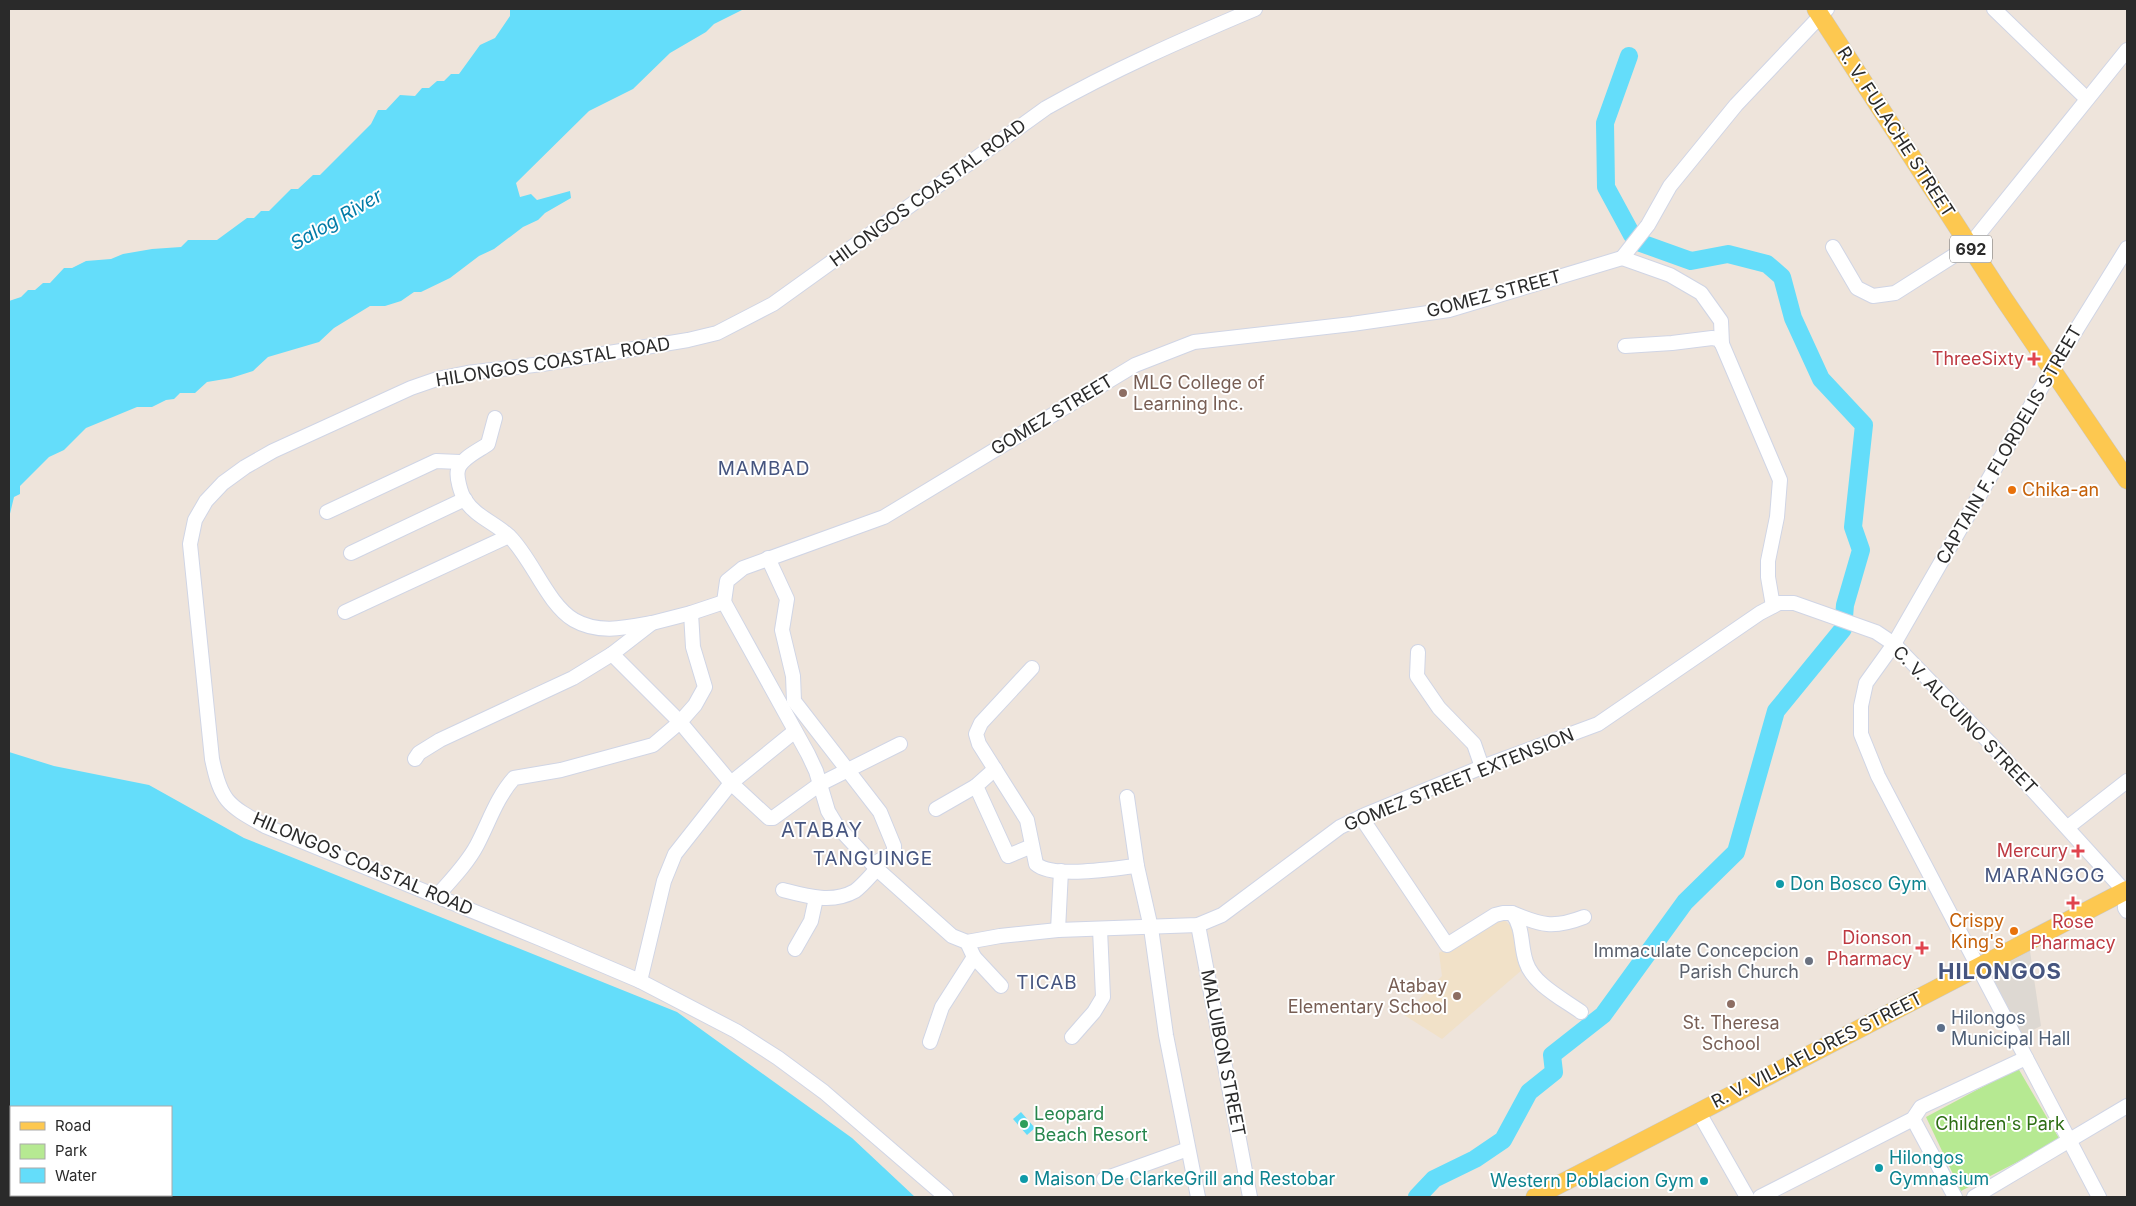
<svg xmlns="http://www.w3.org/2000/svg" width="2136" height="1206" viewBox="0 0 2136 1206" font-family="Inter,sans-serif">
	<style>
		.education { fill: #f1e1c8 }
		.green { fill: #b6e992 }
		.plaza { fill: #ddd8d2 }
		.water { fill: #64ddfa; fill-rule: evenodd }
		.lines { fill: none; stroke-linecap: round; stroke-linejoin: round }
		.river { stroke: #64ddfa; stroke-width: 18 }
		.minor-casing { stroke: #d0d5e5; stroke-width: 16 }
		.major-casing { stroke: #c8c8c8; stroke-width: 19 }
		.minor { stroke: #fff; stroke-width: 14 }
		.major { stroke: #fdc850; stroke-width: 18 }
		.health-dot { fill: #e0444e; stroke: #fff; stroke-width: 2 }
		.education-dot { fill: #8d6e63; stroke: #fff; stroke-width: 2 }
		.food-dot { fill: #e8710a; stroke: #fff; stroke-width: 2 }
		.culture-dot { fill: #0f9aa8; stroke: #fff; stroke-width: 2 }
		.worship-dot { fill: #6b7280; stroke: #fff; stroke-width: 2 }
		.service-dot { fill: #5c6f8a; stroke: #fff; stroke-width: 2 }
		.leisure-dot { fill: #2e9e5b; stroke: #fff; stroke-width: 2 }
		.labels { text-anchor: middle; stroke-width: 4; stroke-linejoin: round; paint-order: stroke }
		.shield { fill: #fff; stroke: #6a6a6a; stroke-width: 1 }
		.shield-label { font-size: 16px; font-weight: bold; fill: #2a2a2a }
		.street-label { font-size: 18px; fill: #2a2a2a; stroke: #fff }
		.health-label { font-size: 18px; fill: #be3a42; stroke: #fff; text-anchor: end }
		.education-label { font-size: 18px; fill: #785e54; stroke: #fff; text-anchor: start }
		.food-label { font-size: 18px; fill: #c56008; stroke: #fff; text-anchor: start }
		.culture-label { font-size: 18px; fill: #0d838f; stroke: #fff; text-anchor: start }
		.worship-label { font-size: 18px; fill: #5b616d; stroke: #fff; text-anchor: end }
		.service-label { font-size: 18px; fill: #4e5e75; stroke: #fff; text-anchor: start }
		.leisure-label { font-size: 18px; fill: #27864d; stroke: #fff; text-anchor: start }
		.park-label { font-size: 18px; fill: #2d6e13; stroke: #fff }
		.water-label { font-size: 19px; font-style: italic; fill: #017ba7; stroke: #fff }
		.neighbourhood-label { font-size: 19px; letter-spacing: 1px; fill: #46557f; stroke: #fff }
		.quarter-label { font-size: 20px; letter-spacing: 1px; fill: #46557f; stroke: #fff }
		.district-label { font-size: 22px; font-weight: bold; letter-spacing: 1px; fill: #46557f; stroke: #fff }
	</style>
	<rect width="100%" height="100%" fill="#eee4db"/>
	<path class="education" d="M1503 919 1517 932 1523 969 1442 1039 1404 1015 1442 976 1439 953 1486 925Z"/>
	<path class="green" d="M2018 1068 2060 1140 1961 1191 1926 1117Z"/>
	<path class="plaza" d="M2030 951 2041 1026 2009 1042 1978 979Z"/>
	<g class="water">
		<path d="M510 9H744L714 24 706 32 670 53 633 89 589 111 516 183 520 197 531 194 537 200 570 191 571 198 545 213 538 220 523 227 494 249 479 256 450 278 421 292H414L401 301 385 306H370L334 328 319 342 268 357 253 371 231 378 207 382 195 393H180L174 399 166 400 152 407H137L86 428 64 450 49 457 20 486V494L14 497 9 518V301L21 297 28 290H35L43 283H50L64 268H72L86 261 111 259 123 254 152 249 181 247 188 240H217L247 218H254L261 211H269L291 189H298L313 175H320L371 124 378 110H386L400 95 415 96 422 88H429L437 81H444L451 74H459L480 45 495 38 510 16Z"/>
		<path d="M9 752 54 766 149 785 244 838 677 1012 852 1138 915 1197H9ZM11 1107H171V1195H11Z"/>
		<path d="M1021 1112 1035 1128 1027 1135 1013 1119Z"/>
	</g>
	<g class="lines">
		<g class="river">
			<path d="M1629 56 1605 123 1606 187 1632 235"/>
			<path d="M1417 1197 1434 1179 1475 1159 1503 1140 1529 1092 1554 1072 1552 1055 1603 1015 1685 902 1736 852 1776 711 1843 629 1845 605 1861 550 1853 527 1864 425 1821 379 1793 318 1782 277 1767 264 1728 254 1691 261 1638 242"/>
		</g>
		<defs>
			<g id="minor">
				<path d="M1994 9 2087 99"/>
				<path d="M1833 247 1857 288 1873 296 1895 293 1969 246 2127 50"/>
				<path d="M1622 258 1648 225 1670 186 1736 105 1827 9"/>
				<path d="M1622 258 1670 275 1701 293 1721 321 1722 344"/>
				<path d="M1625 346 1672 343 1712 338 1718 339 1722 344 1780 480 1777 517 1768 561V577L1773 606"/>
				<path d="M495 418 488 444C478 451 460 459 458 470 456 477 461 494 465 500 475 516 495 523 509 536 532 558 547 604 574 620 598 634 625 628 652 623"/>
				<path d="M327 512 436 461 460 462"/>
				<path d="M351 553 465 499"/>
				<path d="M768 558 787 599 782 630 793 676 794 701 880 812 894 846V853L873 864"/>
				<path d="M724 602 808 754 816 771 828 811 837 826 877 869 952 936 967 942 1000 936 1058 930 1198 925 1222 915 1340 827 1365 815 1482 767 1598 724 1760 613 1779 603H1794L1876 632 1894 644 1989 742 2127 894"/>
				<path d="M724 602 727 581 743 568 884 517 1135 365 1194 342 1352 324 1449 310 1622 258"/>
				<path d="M345 612 509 536"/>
				<path d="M1418 652 1417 676 1439 708 1474 744 1482 767"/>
				<path d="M612 654 680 722 731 783 795 731"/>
				<path d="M1032 668 981 723 976 734 979 744 1027 820 1036 864C1053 879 1114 868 1137 866"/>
				<path d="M415 759 419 753 440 740 573 678 612 654 652 623 691 613 724 602"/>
				<path d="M995 769 976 786 1008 856 1032 846"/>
				<path d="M1127 797 1137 866 1151 928 1166 1035 1198 1197"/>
				<path d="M936 809 976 786"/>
				<path d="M1361 817 1447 945 1495 915 1503 913H1512C1524 928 1520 945 1526 962 1533 984 1563 999 1581 1012"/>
				<path d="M2068 827 2127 781"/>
				<path d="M783 890C806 896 832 904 855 891 863 885 870 876 877 869"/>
				<path d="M2124 892 2125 908 2127 911"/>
				<path d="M437 896C451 880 467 864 477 845 489 822 497 797 514 778L561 770 653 745 680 722 695 705 705 687 693 647 691 613"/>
				<path d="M1512 913C1541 925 1553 929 1584 917"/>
				<path d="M1198 925 1250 1197"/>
				<path d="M1058 930 1061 871"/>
				<path d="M795 949 811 921 816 898"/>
				<path d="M974 957 1001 986"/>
				<path d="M640 981 664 881 675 854 731 783 769 818H773L820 784 900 744"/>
				<path d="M1072 1037 1094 1012 1103 997 1100 929"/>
				<path d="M930 1042 942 1007 974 957 967 942"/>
				<path d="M1698 1111 1747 1197"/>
				<path d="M1913 1119 1955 1197"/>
				<path d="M1104 1179 1188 1149"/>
				<path d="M946 1197 824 1092 778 1058 736 1031 640 981 541 939 265 826C228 805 221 802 212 759L190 544 195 520 206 501 223 483 245 467 273 451 411 388 437 379 467 373 542 364 688 340 717 333 773 304 1046 108C1113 70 1184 39 1255 9"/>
				<path d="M1760 1197 1913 1119 1921 1107 2026 1058"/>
				<path d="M1974 1197 2127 1106"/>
				<path d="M2099 1197 1878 776 1861 734V706L1866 683 1894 644 2052 369 2127 248"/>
			</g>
			<g id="major">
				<path d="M1816 9 2004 299 2127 480"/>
				<path d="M1535 1197 2127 890"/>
			</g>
		</defs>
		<use href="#minor" class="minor-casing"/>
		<use href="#major" class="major-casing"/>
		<use href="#minor" class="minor"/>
		<use href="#major" class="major"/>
	</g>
	<g class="health-dot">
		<path d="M2031.5 351.5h5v5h5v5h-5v5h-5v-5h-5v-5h5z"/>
		<path d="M2075.5 843.5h5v5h5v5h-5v5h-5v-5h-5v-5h5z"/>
		<path d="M2070.5 895.5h5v5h5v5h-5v5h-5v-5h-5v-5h5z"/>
		<path d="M1919.5 940.5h5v5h5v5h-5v5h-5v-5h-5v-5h5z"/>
	</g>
	<g class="education-dot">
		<circle cx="1123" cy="393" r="5"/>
		<circle cx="1457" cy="996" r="5"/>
		<circle cx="1731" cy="1004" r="5"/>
	</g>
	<g class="food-dot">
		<circle cx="2012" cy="490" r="5"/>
		<circle cx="2014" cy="931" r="5"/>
	</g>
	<g class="culture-dot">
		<circle cx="1780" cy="884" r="5"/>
		<circle cx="1879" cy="1168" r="5"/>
		<circle cx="1024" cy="1179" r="5"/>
		<circle cx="1704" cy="1181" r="5"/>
	</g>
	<circle class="worship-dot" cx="1809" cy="961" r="5"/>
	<circle class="service-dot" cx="1941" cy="1028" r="5"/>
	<circle class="leisure-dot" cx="1024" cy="1124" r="5"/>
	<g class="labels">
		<rect class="shield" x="1950" y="235.5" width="42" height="27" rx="4"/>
		<g class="shield-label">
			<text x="1971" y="255">692</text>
		</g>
		<g class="street-label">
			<text transform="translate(1896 132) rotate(57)" y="6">R. V. FULACHE STREET</text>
			<text transform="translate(928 193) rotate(-36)" y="6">HILONGOS COASTAL ROAD</text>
			<text transform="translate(1494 294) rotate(-15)" y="6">GOMEZ STREET</text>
			<text transform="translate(553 362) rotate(-9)" y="6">HILONGOS COASTAL ROAD</text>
			<text transform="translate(1052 415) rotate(-31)" y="6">GOMEZ STREET</text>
			<text transform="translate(2009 445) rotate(-60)" y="6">CAPTAIN F. FLORDELIS STREET</text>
			<text transform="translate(1965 720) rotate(46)" y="6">C. V. ALCUINO STREET</text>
			<text transform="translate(1459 780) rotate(-22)" y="6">GOMEZ STREET EXTENSION</text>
			<text transform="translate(363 864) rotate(23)" y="6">HILONGOS COASTAL ROAD</text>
			<text transform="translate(1817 1050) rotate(-27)" y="6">R. V. VILLAFLORES STREET</text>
			<text transform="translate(1223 1053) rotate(79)" y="6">MALUIBON STREET</text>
		</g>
		<g class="health-label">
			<text x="2024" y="365">ThreeSixty</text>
			<text x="2068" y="857">Mercury</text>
			<text x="2073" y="928" text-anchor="middle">Rose<tspan x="2073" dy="21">Pharmacy</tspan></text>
			<text x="1912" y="944">Dionson<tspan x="1912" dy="21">Pharmacy</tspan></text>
		</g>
		<g class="education-label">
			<text x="1133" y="389">MLG College of<tspan x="1133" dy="21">Learning Inc.</tspan></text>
			<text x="1447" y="992" text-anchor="end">Atabay<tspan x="1447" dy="21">Elementary School</tspan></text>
			<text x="1731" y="1029" text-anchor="middle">St. Theresa<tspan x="1731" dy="21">School</tspan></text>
		</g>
		<g class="food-label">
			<text x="2022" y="496">Chika-an</text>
			<text x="2004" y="927" text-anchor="end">Crispy<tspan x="2004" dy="21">King's</tspan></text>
		</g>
		<g class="culture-label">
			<text x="1790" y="890">Don Bosco Gym</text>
			<text x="1889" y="1164">Hilongos<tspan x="1889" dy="21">Gymnasium</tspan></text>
			<text x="1034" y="1185">Maison De ClarkeGrill and Restobar</text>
			<text x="1694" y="1187" text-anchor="end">Western Poblacion Gym</text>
		</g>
		<g class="worship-label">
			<text x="1799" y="957">Immaculate Concepcion<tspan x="1799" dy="21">Parish Church</tspan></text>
		</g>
		<g class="service-label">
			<text x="1951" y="1024">Hilongos<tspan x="1951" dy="21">Municipal Hall</tspan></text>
		</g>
		<g class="leisure-label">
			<text x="1034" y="1120">Leopard<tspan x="1034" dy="21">Beach Resort</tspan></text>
		</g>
		<g class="park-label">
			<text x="2000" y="1130">Children's Park</text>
		</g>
		<g class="water-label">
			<text transform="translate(336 219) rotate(-30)" y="7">Salog River</text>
		</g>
		<g class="neighbourhood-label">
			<text x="764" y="475">MAMBAD</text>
			<text x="873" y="865">TANGUINGE</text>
			<text x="2045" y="882">MARANGOG</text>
			<text x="1047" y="989">TICAB</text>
		</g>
		<g class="quarter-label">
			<text x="822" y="837">ATABAY</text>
		</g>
		<g class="district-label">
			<text x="2000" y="979">HILONGOS</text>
		</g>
	</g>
	<rect width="2136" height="1206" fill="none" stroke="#2a2a2a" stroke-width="20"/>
	<rect x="10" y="1106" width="162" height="90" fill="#ffffff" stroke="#aaaaaa"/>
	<rect x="20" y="1122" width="25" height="8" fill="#fdc850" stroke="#aaaaaa"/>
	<text x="55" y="1131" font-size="15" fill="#2a2a2a">Road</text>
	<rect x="20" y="1144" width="25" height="15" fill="#b6e992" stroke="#aaaaaa"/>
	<text x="55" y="1156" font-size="15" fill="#2a2a2a">Park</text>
	<rect x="20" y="1168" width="25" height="15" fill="#64ddfa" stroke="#aaaaaa"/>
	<text x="55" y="1181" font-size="15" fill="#2a2a2a">Water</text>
</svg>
